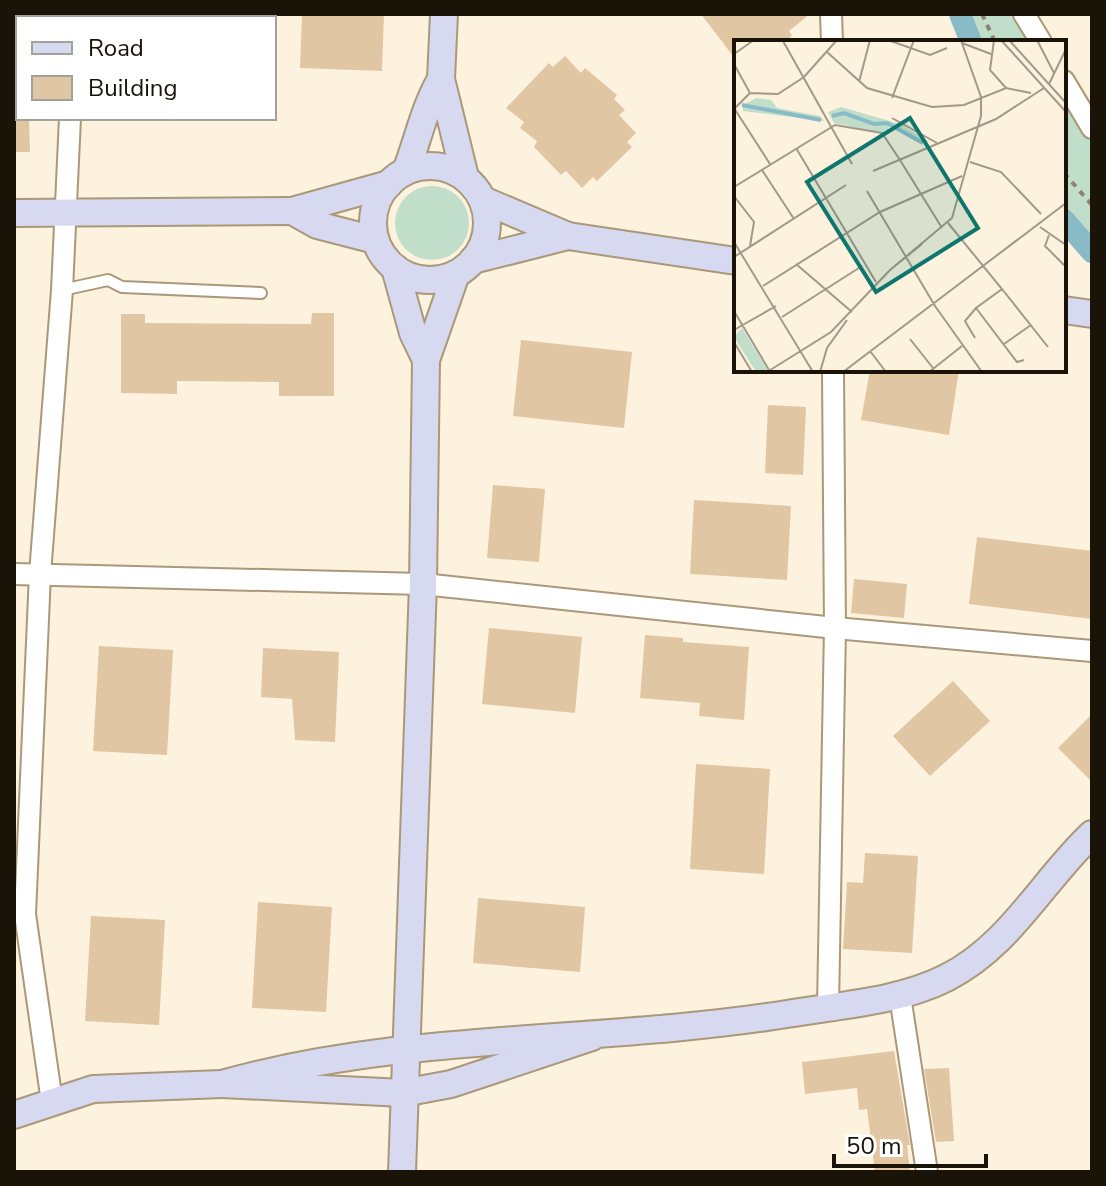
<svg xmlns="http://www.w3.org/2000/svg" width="1106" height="1186" viewBox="0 0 1106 1186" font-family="'Nunito Sans',sans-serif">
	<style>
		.green { fill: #c0dec9 }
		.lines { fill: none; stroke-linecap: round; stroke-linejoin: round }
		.canal { stroke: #89bbc7; stroke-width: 22 }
		.building { fill: #e1c6a4 }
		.lane-casing { stroke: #aa9879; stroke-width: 14 }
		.street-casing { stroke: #aa9879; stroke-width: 24 }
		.secondary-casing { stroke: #aa9879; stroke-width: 30 }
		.path { stroke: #8d8474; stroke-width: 4; stroke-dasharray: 6 6; stroke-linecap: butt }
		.lane { stroke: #fff; stroke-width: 10 }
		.street { stroke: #fff; stroke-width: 20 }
		.secondary { stroke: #d6d9ef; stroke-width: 26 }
		.inset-river { fill: none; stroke: #89bbc7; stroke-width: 4 }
		.inset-road { fill: none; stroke: #a29988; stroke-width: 2 }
		.view { fill: #0f766e; fill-opacity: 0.15; stroke: #0f766e; stroke-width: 4 }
		.inset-edge { fill: none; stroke: #1a1308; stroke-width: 4 }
	</style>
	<rect width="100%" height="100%" fill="#fdf2de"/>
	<g class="green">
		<path d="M950 14H1016L1030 42H964Z"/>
		<path d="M1064 100 1092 144V258L1064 227Z"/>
		<circle cx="432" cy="223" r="37"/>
	</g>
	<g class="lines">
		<g class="canal">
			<path d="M960 14 971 42"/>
			<path d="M1064 220 1092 252"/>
		</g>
	</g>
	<g class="building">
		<path d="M302 14H384L382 71 300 68Z"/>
		<path d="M701 14H810L789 31 792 36 784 42H736V60Z"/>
		<path d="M565 56 581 73 585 68 617 95 614 99 625 110 619 115 636 133 627 142 632 147 597 181 593 177 582 188 566 171 561 175 534 147 537 141 520 128 524 122 506 108 549 63 553 67Z"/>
		<path d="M14 97H18V118H29L30 152H14Z"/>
		<path d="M312 313H334V396H279V382L177 381V394L121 393V314H145V323L311 324Z"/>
		<path d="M521 340 632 352 624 428 513 416Z"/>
		<path d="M870 370H959L949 435 861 420Z"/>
		<path d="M768 405 806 407 803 475 765 473Z"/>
		<path d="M493 485 545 489 539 562 487 558Z"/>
		<path d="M694 500 791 506 787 580 690 574Z"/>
		<path d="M977 537 1092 551V619L969 604Z"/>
		<path d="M854 579 907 584 904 618 851 613Z"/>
		<path d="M489 628 582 637 575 713 482 704Z"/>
		<path d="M645 635 683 638V642L749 647 744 720 699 716 700 703 640 698Z"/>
		<path d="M99 646 173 650 167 755 93 751Z"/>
		<path d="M263 648 339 652 335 742 295 740 292 699 261 697Z"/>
		<path d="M953 681 990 721 930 776 893 736Z"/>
		<path d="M1092 714V782L1058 748Z"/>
		<path d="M696 764 770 769 764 874 690 869Z"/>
		<path d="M865 853 918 856 912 953 843 949 847 882 863 883Z"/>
		<path d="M478 898 585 907 580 972 473 963Z"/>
		<path d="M258 902 332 907 326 1012 252 1008Z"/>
		<path d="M91 916 165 920 159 1025 85 1021Z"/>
		<path d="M894 1051 910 1145H907L910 1172H875L867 1109 859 1110 857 1088 805 1094 802 1062Z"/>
		<path d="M949 1068 954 1141 936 1142 924 1069Z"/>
	</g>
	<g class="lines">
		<defs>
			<path id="lane" d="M62 290 108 280 122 287 261 293"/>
			<g id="street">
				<path d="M831 14 832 42"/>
				<path d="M1024 14 1041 42"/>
				<path d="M74 18V14"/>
				<path d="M1064 81 1092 128"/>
				<path d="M14 574 423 584 835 628 1092 651"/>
				<path d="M900 996 927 1172"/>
				<path d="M828 1007 835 628 833 370"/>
				<path d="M52 1102 25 914 40 574 62 290 70 118"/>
			</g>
			<g id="secondary">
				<path d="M441 79 444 14"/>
				<circle cx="430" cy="223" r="57"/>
				<path d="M406 171C418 140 424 108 441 79L465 177"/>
				<path d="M14 213 292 211"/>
				<path d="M568 236 736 261"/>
				<path d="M375 240 317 225 292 211 389 184"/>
				<path d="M473 260 568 236 483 200"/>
				<path d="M395 268 413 333 426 360 456 274"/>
				<path d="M1064 310 1092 314"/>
				<path d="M592 1037 451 1084 403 1093 222 1084C405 1032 599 1044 787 1014 840 1005 898 1002 946 978 1010 946 1042 881 1092 834"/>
				<path d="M14 1115 93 1089 222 1084"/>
				<path d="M402 1172 423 584 426 360"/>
			</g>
		</defs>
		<use href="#lane" class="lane-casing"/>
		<use href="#street" class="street-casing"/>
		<use href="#secondary" class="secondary-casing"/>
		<g class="path">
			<path d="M982 14 995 42"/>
			<path d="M1064 173 1092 205"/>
		</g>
		<use href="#lane" class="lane"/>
		<use href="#street" class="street"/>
		<use href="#secondary" class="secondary"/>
	</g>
	<g transform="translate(734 40)">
		<rect width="332" height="332" fill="#fdf2de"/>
		<path d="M22 58 37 60 43 68 86 76 90 81 9 71V65ZM107 67 166 84 197 103 155 87 152 94 100 83 94 72ZM8 288 33 329 30 332H22L0 297Z" fill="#c0dec9"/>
		<path class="inset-river" d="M8 65 87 80M98 76 110 73 140 84 153 83 189 103"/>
		<path class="inset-road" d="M154 0 196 15 213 8M260 0 256 30 272 48M267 0 332 72M275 0 332 63M303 0 320 33M49 1 118 124M93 12 133 48 198 67 230 65 272 48 297 53M0 14 20 0M0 24 16 53 1 68M125 42 136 0M315 44 332 9M16 53 44 54 70 37 103 0M158 58 180 0M0 68 36 124M158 78 203 103M62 108 142 242M166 120 208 188M236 122 267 132 307 174M28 130 60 179M139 131 262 79 310 48M0 147 101 85 148 93 166 120M133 151 201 266 248 332M0 156 20 182 16 206M214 183 268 249 242 268 283 322 290 320M306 187 332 205M315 195 311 206 332 227M0 202 79 332M188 204 156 230 218 178 247 76V57L228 3 257 14M0 217 112 145M62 224 118 272M29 246 146 172 228 136M268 249 314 307M0 271 35 330M48 277 128 226M0 290 42 266M241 298 231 281 242 268M176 299 199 328M0 302 18 332M270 304 297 285M136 311 152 332M33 332 97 292 156 230M86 332 93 308 113 280M109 332 332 163M195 332 228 306"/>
		<path class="view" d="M176 78 244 188 142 252 73 142Z"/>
		<rect width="332" height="332" class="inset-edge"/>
	</g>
	<rect width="1106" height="1186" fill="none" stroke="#1a1308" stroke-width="32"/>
	<rect x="16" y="16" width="260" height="104" fill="#ffffff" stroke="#a3a19c" stroke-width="2"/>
	<rect x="32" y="42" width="40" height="12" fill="#d6d9ef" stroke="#a3a19c" stroke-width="2"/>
	<text x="88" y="56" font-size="24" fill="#1a1308">Road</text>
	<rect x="32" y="76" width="40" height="24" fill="#e1c6a4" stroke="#a3a19c" stroke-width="2"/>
	<text x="88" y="96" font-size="24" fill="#1a1308">Building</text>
	<path d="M834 1154v12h152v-12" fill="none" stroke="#1a1308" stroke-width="4"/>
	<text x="846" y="1154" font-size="24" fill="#1a1308" stroke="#ffffff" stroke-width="6" paint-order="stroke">50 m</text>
</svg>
